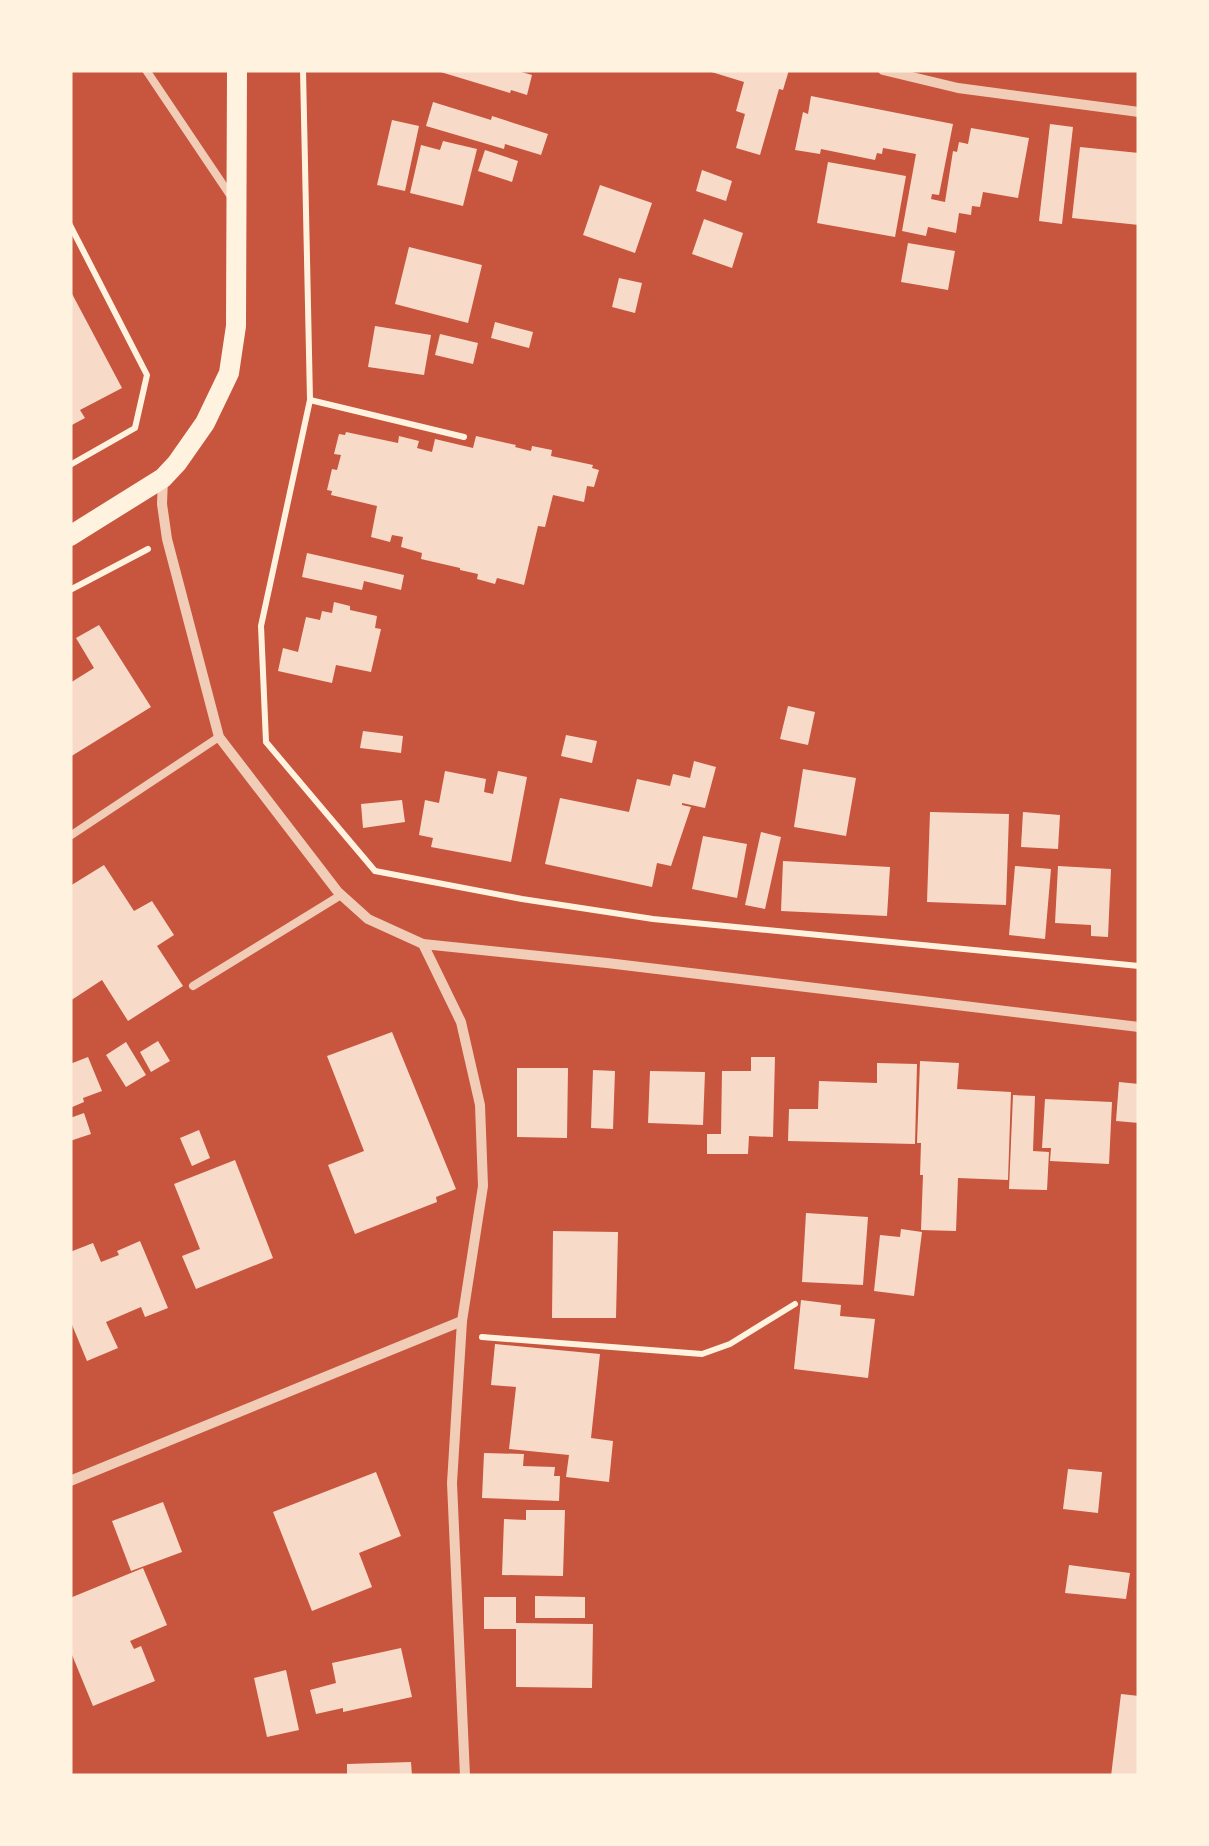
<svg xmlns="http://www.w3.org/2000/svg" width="1209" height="1846" viewBox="0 0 1209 1846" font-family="Mulish,sans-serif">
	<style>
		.building { fill: #f7dbc8 }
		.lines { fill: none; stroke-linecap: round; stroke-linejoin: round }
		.path { stroke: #fff3e0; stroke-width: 6 }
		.service { stroke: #f1ccb7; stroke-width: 8 }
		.minor { stroke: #f1ccb7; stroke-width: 10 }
		.secondary { stroke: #fff3e0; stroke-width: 20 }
	</style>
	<rect width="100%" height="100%" fill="#c8553d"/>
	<g class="building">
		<path d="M434 70H514L532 75 527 95 511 90 510 93Z"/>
		<path d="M705 70H789L783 90 779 89 760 155 736 148 745 114 736 111 744 82Z"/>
		<path d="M811 96 953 124 939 195 932 194 931 199 945 202 953 151 957 152 959 142 968 144 971 128 1029 138 1018 198 983 192 980 207 972 206 971 215 959 213 956 233 928 227 926 236 902 231 916 154 883 148 882 154 877 153 875 160 821 149 820 154 795 150 803 112 808 114Z"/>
		<path d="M433 102 491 120 492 116 548 134 541 155 505 144 504 149 426 126Z"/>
		<path d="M392 120 419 126 405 191 377 185Z"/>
		<path d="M1050 124 1073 127 1062 224 1039 221Z"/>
		<path d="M443 141 477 149 463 206 410 193 421 145 440 150Z"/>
		<path d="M1080 147 1139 153V225L1072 218Z"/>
		<path d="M485 150 518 161 512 182 478 171Z"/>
		<path d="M828 162 906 176 895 237 817 223Z"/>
		<path d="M702 170 732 181 726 201 696 191Z"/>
		<path d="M600 185 652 203 635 253 583 235Z"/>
		<path d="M704 219 743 233 732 268 692 254Z"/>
		<path d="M908 243 955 251 948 290 901 282Z"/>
		<path d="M409 247 482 265 468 323 395 304Z"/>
		<path d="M619 278 642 283 635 313 612 307Z"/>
		<path d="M70 290 122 388 80 410 85 418 70 426Z"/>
		<path d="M495 322 533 332 529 348 491 338Z"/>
		<path d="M375 326 431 335 424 375 368 367Z"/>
		<path d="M440 334 478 343 473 364 435 355Z"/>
		<path d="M346 432 398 443 399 436 419 441 417 448 432 452 435 439 473 448 476 436 516 445 515 447 531 451 532 446 552 450 551 456 593 465 592 468 599 470 594 487 587 486 584 502 553 495 545 527 538 526 524 585 497 578 495 584 477 579 478 574 460 570V568L421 559 422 553 401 547 403 537 392 535 390 542 371 537 377 506 331 495 332 491 327 490 332 469 337 470 341 455 334 454 339 434 345 435Z"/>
		<path d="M307 553 404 575 401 590 364 581 362 590 302 577Z"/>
		<path d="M334 602 350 606V610L377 616 375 628 381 629 371 672 336 665 332 683 278 671 283 648 298 652 306 617 320 620 322 611 332 613Z"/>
		<path d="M99 625 151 707 70 757V683L94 668 76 638Z"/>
		<path d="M788 706 815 712 808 745 780 739Z"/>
		<path d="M363 731 403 736 401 753 360 748Z"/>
		<path d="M566 735 597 741 592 763 561 756Z"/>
		<path d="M694 761 716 767 705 808 682 803V805L691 807 671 866 657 863 652 887 545 864 560 798 629 812 637 779 670 786 673 774 690 778Z"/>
		<path d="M803 769 856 778 846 836 794 827Z"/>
		<path d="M445 771 486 779 484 792 493 794 498 771 527 777 511 862 431 847 433 838 419 835 425 800 439 803Z"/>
		<path d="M402 800 405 822 363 828 361 804Z"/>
		<path d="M930 812 1009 814 1006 905 927 902Z"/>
		<path d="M1023 812 1060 815 1058 849 1021 847Z"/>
		<path d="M761 832 781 837 765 909 745 905Z"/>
		<path d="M703 836 747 844 737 898 692 889Z"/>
		<path d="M783 861 890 867 887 916 781 911Z"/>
		<path d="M104 865 134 911 152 901 174 935 157 946 183 986 128 1021 102 980 70 1001V886Z"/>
		<path d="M1015 866 1051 869 1045 939 1009 935Z"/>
		<path d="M1058 866 1111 869 1108 937 1091 936V925L1055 923Z"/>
		<path d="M392 1032 456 1189 436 1197 437 1202 355 1234 328 1165 364 1151 327 1056Z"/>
		<path d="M158 1041 170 1061 151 1072 140 1052Z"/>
		<path d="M126 1042 146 1075 126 1087 106 1055Z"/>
		<path d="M88 1057 102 1091 83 1098 84 1102 70 1108V1064Z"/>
		<path d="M751 1057H775L773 1137 749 1136 748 1154H707V1134H721L722 1071H751Z"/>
		<path d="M920 1061 959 1063 957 1089 1011 1092 1008 1180 958 1178 956 1231 921 1230 923 1175H920L921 1143H917Z"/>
		<path d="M877 1063 917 1064 915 1144 788 1141 789 1109H818L819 1081 877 1083Z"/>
		<path d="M517 1068H568L567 1138 517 1137Z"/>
		<path d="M593 1070 615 1071 613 1129 591 1128Z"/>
		<path d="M650 1071 705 1072 703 1125 648 1123Z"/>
		<path d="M1119 1082 1139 1084V1123L1116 1121Z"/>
		<path d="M1013 1095 1035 1096 1033 1151 1049 1152 1047 1190 1009 1189Z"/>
		<path d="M1045 1099 1112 1102 1109 1164 1050 1161 1051 1148H1042Z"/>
		<path d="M84 1113 91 1134 70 1141V1118Z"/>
		<path d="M199 1130 210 1158 192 1166 180 1138Z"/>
		<path d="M235 1160 273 1258 196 1289 182 1256 200 1249 174 1184Z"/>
		<path d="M806 1213 868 1217 863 1285 802 1282Z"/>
		<path d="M901 1229 922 1232 914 1296 874 1291 880 1235 900 1237Z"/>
		<path d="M553 1231 618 1232 616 1318H552Z"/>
		<path d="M140 1241 168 1308 145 1317 141 1307 106 1322 118 1348 87 1361 70 1320V1252L93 1243 101 1262 119 1255 117 1251Z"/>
		<path d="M801 1300 841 1305 840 1316 875 1319 868 1378 794 1369Z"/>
		<path d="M495 1344 600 1354 591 1438 613 1441 609 1482 566 1477 569 1455 509 1449 516 1387 491 1385Z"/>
		<path d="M484 1453 524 1454 523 1466 555 1467 554 1476H560L559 1501 482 1498Z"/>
		<path d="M1068 1469 1102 1472 1098 1513 1063 1509Z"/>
		<path d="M376 1472 401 1536 359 1553 372 1587 312 1611 273 1512Z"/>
		<path d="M163 1502 182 1552 131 1571 112 1521Z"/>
		<path d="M526 1510H565L563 1576 502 1575 504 1519 526 1520Z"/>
		<path d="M1069 1565 1130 1573 1126 1599 1065 1593Z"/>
		<path d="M143 1568 167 1625 130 1641 134 1649 141 1646 155 1681 93 1706 70 1650V1598Z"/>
		<path d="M535 1596 585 1597V1618H535Z"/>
		<path d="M484 1597H516V1623L593 1624 592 1688 516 1687V1629H484Z"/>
		<path d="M401 1648 412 1697 343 1712V1708L316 1714 310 1690 336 1683 332 1663Z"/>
		<path d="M286 1670 299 1730 267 1737 254 1678Z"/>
		<path d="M1121 1694 1139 1696V1776H1111Z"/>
		<path d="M411 1762 412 1776H347V1764Z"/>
	</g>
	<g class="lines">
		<g class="path">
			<path d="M303 70 310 400 261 626 266 742 375 871 522 899 653 919 1139 966"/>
			<path d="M70 225 147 375 135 428 70 465"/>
			<path d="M310 400 464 437"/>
			<path d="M70 590 148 549"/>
			<path d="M482 1337 702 1354 730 1344 795 1304"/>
		</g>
		<g class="service">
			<path d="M146 70 230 195"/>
			<path d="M70 836 219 737"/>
			<path d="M193 986 341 895"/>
		</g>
		<g class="minor">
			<path d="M883 70 958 88 1139 112"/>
			<path d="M163 478 162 504 167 539 219 737 338 892 368 919 423 944 607 963 1139 1027"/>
			<path d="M423 944 461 1022 480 1105 483 1186 462 1321 452 1483 465 1776"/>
			<path d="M70 1481 462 1321"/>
		</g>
		<path class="secondary" d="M70 536 163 478 177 463 205 423 229 373 236 326 237 70"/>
	</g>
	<rect width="1209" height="1846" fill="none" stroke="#fff3e0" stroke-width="145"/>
</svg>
